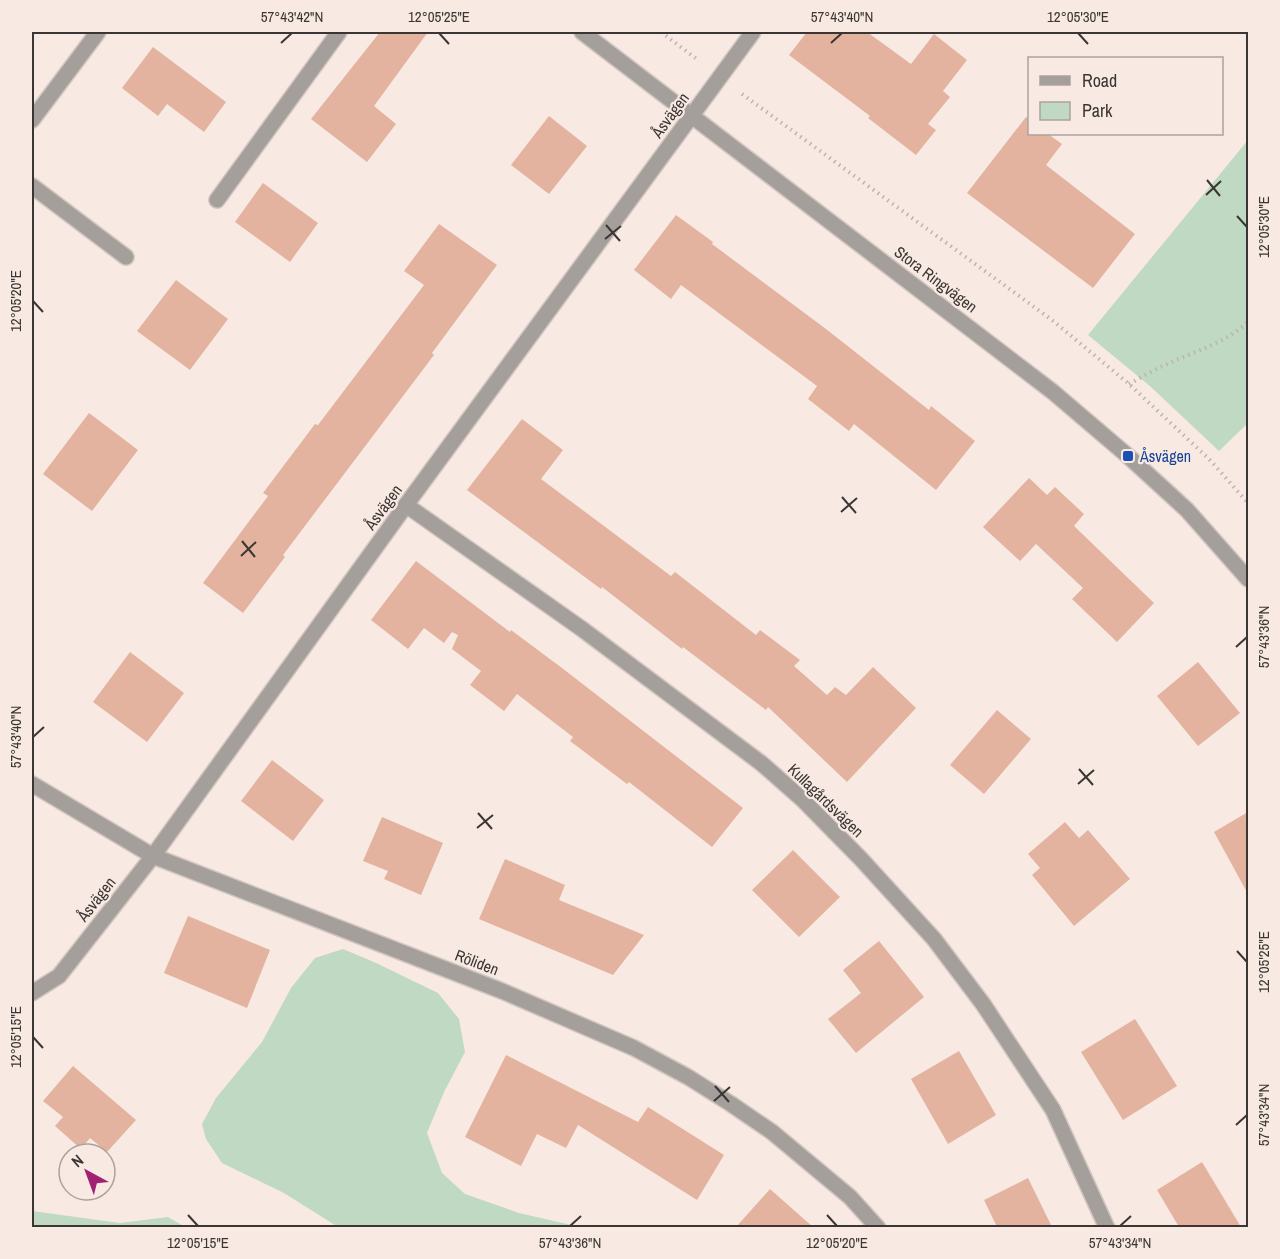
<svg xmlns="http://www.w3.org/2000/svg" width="1280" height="1259" viewBox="0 0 1280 1259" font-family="'Archivo Narrow',sans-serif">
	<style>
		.green { fill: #bfd9c2 }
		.building { fill: #e3b39f }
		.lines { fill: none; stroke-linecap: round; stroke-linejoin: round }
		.lane-casing { stroke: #d2c6c0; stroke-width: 18 }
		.street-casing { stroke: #d2c6c0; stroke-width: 18 }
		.path { stroke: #beb3ad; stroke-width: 4; stroke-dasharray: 1.5 4.5; stroke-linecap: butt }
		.lane { stroke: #a59f9c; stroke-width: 15 }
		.street { stroke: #a59f9c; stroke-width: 15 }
		.ticks { fill: none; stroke: #3b3633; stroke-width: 2 }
		.transit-dot { fill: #1a4fb4; stroke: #f8eae3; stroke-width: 2 }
		.labels { text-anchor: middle; stroke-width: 4.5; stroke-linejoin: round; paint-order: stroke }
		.street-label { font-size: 16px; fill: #3b3633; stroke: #f8eae3 }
		.transit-label { font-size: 16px; fill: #164399; stroke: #f8eae3; text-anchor: start }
		.neatline { fill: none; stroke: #3b3633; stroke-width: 2 }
		.ticks-label { font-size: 15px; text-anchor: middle; fill: #3b3633 }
	</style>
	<rect width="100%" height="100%" fill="#f8eae3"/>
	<g class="green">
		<path d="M1248 140V423L1219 451 1151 387 1088 335Z"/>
		<path d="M343 949 374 962 438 993 459 1019 465 1052 444 1092 427 1133 442 1173 465 1194 519 1213 580 1227H338L284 1193 222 1163 206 1139 202 1124 216 1098 262 1042 291 988 315 958Z"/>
		<path d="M32 1211 120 1223 168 1217 185 1227H32Z"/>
	</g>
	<g class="building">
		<path d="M380 32H428L374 106 396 124 367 162 311 119Z"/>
		<path d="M807 32H867L911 64 934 34 967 60 943 91 950 97 928 124 936 130 916 155 868 118 870 116 789 55Z"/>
		<path d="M153 47 226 102 204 132 167 104 158 116 122 88Z"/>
		<path d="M549 116 587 146 549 194 511 165Z"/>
		<path d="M1026 117 1029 119V134H1048L1062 144 1046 165 1135 234 1093 288 967 193Z"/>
		<path d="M263 183 318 223 290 262 235 222Z"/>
		<path d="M676 215 713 242 712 244 826 329 929 410 931 406 975 441 936 490 854 424 849 431 808 399 817 386 681 285 671 299 634 270Z"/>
		<path d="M439 224 497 265 432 353 434 355 283 555 285 557 243 613 203 583 268 496 263 493 315 424 318 425 424 285 404 271Z"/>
		<path d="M176 280 228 319 190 370 137 331Z"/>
		<path d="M89 413 138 450 92 511 43 474Z"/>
		<path d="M522 419 563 450 541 479 671 576 675 572 756 635 760 630 800 660 794 666 827 695 835 687 846 695 873 667 916 708 847 782 768 707 766 710 683 647 682 649 602 587 601 589 467 490Z"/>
		<path d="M1029 478 1047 495 1055 487 1084 514 1074 526 1154 603 1117 642 1072 599 1083 588 1036 544 1020 561 983 527Z"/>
		<path d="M416 561 510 632 511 630 562 668 743 808 712 847 629 782 627 784 570 741 573 737 517 694 504 711 470 685 481 671 452 649 458 635 452 632 444 643 424 628 408 649 371 620Z"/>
		<path d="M130 652 184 693 147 742 93 702Z"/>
		<path d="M1198 662 1240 713 1198 746 1157 696Z"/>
		<path d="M997 710 1031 739 984 794 950 765Z"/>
		<path d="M272 760 324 800 293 841 241 801Z"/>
		<path d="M1248 812V894L1214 832Z"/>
		<path d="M382 817 443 843 421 895 384 879 388 871 363 861Z"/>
		<path d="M1065 822 1079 838 1088 830 1130 879 1074 926 1032 875 1040 868 1028 854Z"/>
		<path d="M793 850 840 897 799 937 752 890Z"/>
		<path d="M505 859 565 885 559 900 644 935 613 975 479 919Z"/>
		<path d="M188 916 270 950 247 1008 164 973Z"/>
		<path d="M879 941 924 997 856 1053 828 1019 861 993 843 970Z"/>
		<path d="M1135 1019 1177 1086 1123 1120 1081 1052Z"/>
		<path d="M959 1051 996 1115 948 1144 911 1079Z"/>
		<path d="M506 1055 638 1122 648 1107 724 1155 697 1200 578 1125 566 1148 537 1134 521 1166 465 1137Z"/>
		<path d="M73 1066 136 1120 107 1152 90 1138 81 1149 55 1126 63 1117 43 1101Z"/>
		<path d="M1202 1162 1241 1227H1179L1157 1190Z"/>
		<path d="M1028 1178 1052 1227H997L984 1200Z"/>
		<path d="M770 1189 813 1227H736Z"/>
	</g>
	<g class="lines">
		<defs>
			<g id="lane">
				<path d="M32 186 126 257"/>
				<path d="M217 200 339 32"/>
			</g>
			<g id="street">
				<path d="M582 32 1053 392 1128 456 1187 510 1248 579"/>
				<path d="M32 120 98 32"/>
				<path d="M406 505 582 629 761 763 802 799 861 859 934 939 983 1004 1053 1110 1107 1228"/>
				<path d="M32 784 153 856 502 991 634 1048 688 1077 731 1104 772 1132 850 1197 878 1228"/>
				<path d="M32 993 59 976 153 856 406 505 753 32"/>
			</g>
		</defs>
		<use href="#lane" class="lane-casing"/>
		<use href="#street" class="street-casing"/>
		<g class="path">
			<path d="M661 32 698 60"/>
			<path d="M742 94 1052 320 1129 384 1209 459 1248 503"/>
			<path d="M1129 384C1140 378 1152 371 1163 366 1192 352 1224 344 1248 322"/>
		</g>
		<use href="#lane" class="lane"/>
		<use href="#street" class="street"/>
	</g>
	<path class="ticks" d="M439 33 449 44M1078 33 1088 44M281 43 292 33M831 43 842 33M1207 180 1220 196M1206 195 1221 181M1237 216 1247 227M606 225 620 241M605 239 621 226M33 301 43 312M842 497 856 513M841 512 857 498M242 541 255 557M241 556 256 542M1236 647 1247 637M33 737 44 727M1079 769 1093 785M1078 784 1094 770M478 813 492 829M477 828 493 815M1237 951 1247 962M33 1037 43 1048M715 1086 729 1102M714 1101 730 1087M1236 1125 1247 1115M188 1215 198 1226M827 1215 837 1226M570 1226 581 1216M1120 1226 1131 1216"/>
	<rect class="transit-dot" x="1122" y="450" width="12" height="12" rx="3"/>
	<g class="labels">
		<g class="street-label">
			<text transform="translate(670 115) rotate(-54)" y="6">Åsvägen</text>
			<text transform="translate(936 279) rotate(37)" y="6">Stora Ringvägen</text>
			<text transform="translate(383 507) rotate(-54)" y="6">Åsvägen</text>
			<text transform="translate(826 800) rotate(44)" y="6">Kullagårdsvägen</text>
			<text transform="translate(96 899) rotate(-52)" y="6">Åsvägen</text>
			<text transform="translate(477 962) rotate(21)" y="6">Röliden</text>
		</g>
		<g class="transit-label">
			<text x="1140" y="462">Åsvägen</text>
		</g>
	</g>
	<rect width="1280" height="1259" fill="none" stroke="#f8eae3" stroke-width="66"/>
	<rect x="1028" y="57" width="195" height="78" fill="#f8eae3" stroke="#aca29d" stroke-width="1.5"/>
	<rect x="1040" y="76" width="30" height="9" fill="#a59f9c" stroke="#aca29d" stroke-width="1.5"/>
	<text x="1082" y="87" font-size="18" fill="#3b3633">Road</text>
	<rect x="1040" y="102" width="30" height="18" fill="#bfd9c2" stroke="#aca29d" stroke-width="1.5"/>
	<text x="1082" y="117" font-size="18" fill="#3b3633">Park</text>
	<g transform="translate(87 1172) rotate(319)"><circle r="28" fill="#f8eae3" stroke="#aca29d" stroke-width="1.5"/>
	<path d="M0-4.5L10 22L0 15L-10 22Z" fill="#a12172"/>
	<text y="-9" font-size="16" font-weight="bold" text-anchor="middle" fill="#3b3633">N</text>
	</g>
	<rect x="33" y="33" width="1214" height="1193" class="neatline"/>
	<g class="ticks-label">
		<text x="292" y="22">57°43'42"N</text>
		<text x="439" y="22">12°05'25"E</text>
		<text x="842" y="22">57°43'40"N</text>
		<text x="1078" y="22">12°05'30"E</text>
		<text transform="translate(1264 227) rotate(-90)" y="5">12°05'30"E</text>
		<text transform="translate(16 301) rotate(-90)" y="5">12°05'20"E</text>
		<text transform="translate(1264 637) rotate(-90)" y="5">57°43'36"N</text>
		<text transform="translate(16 737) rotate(-90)" y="5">57°43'40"N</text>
		<text transform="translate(1264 962) rotate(-90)" y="5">12°05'25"E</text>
		<text transform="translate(16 1037) rotate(-90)" y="5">12°05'15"E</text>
		<text transform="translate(1264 1115) rotate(-90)" y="5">57°43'34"N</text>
		<text x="198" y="1248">12°05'15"E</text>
		<text x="570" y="1248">57°43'36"N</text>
		<text x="837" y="1248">12°05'20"E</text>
		<text x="1120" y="1248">57°43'34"N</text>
	</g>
</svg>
